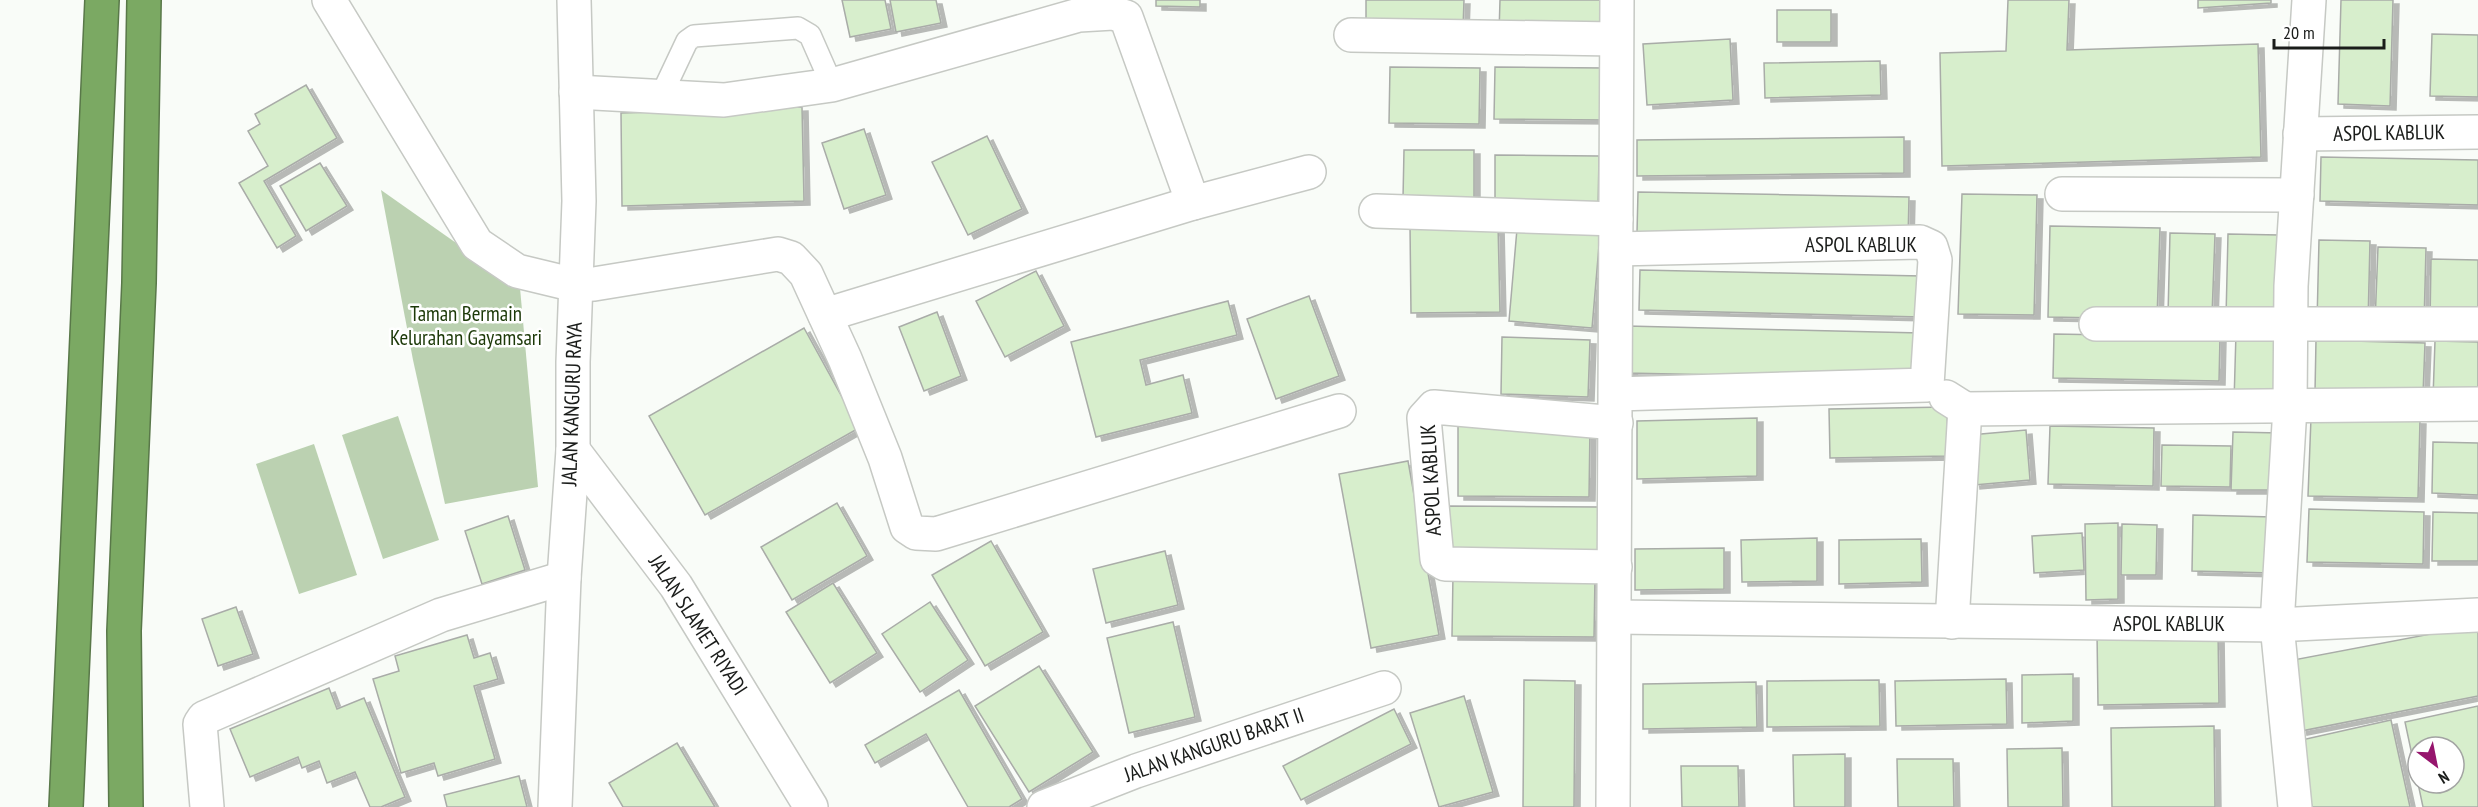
<svg xmlns="http://www.w3.org/2000/svg" width="2478" height="807" viewBox="0 0 2478 807" font-family="'PT Sans Narrow',sans-serif">
	<style>
		.green { fill: #bbd1b1 }
		.building { fill: #d7eecc; stroke: #a9aca8; stroke-width: 1.5; fill-rule: evenodd; filter: url(#shadow) }
		.lines { fill: none; stroke-linecap: round; stroke-linejoin: round }
		.lane-casing { stroke: #c6c9c4; stroke-width: 24 }
		.street-casing { stroke: #c6c9c4; stroke-width: 36 }
		.highway-casing { stroke: #597849; stroke-width: 36 }
		.lane { stroke: #fff; stroke-width: 21 }
		.street { stroke: #fff; stroke-width: 33 }
		.highway { stroke: #7ba963; stroke-width: 33 }
		.labels { text-anchor: middle; stroke-width: 5; stroke-linejoin: round; paint-order: stroke }
		.street-label { font-size: 21px; fill: #1a1c1a; stroke: #fff }
		.park-label { font-size: 21px; fill: #1c3908; stroke: #fff }
	</style>
	<defs>
		<filter id="shadow"><feDropShadow dx="6" dy="4" stdDeviation="0" flood-color="#0004"/></filter>
	</defs>
	<rect width="100%" height="100%" fill="#f9fcf8"/>
	<g class="green">
		<path d="M381 190 520 288 538 487 445 504 413 360Z"/>
		<path d="M398 416 439 540 383 559 342 435Z"/>
		<path d="M314 444 357 575 299 594 256 464Z"/>
	</g>
	<g class="building">
		<path d="M842 0H885L891 29 850 37Z"/>
		<path d="M890 0H936L941 23 896 32Z"/>
		<path d="M1156 0H1200V7L1156 6Z"/>
		<path d="M1366 0H1464L1463 28 1366 27Z"/>
		<path d="M1500 0H1602V34L1499 33Z"/>
		<path d="M2008 0H2069L2067 50 2258 44 2261 157 1942 166 1940 53 2006 51Z"/>
		<path d="M2198 0H2271V3L2198 8Z"/>
		<path d="M2341 0H2393L2390 106 2338 104Z"/>
		<rect x="1777" y="10" width="54" height="32"/>
		<path d="M2432 34 2478 35V97L2430 96Z"/>
		<path d="M1730 39 1733 100 1647 105 1643 44Z"/>
		<path d="M1880 61 1881 95 1765 98 1764 63Z"/>
		<path d="M1390 67 1480 68 1479 124 1389 123Z"/>
		<path d="M1495 67 1605 68V120L1494 119Z"/>
		<path d="M306 85 337 138 264 181 296 236 277 248 239 183 268 166 248 131 260 124 255 114Z"/>
		<path d="M802 107 804 201 622 206 621 113Z"/>
		<path d="M864 129 886 195 844 209 822 143Z"/>
		<path d="M987 136 1022 209 968 235 932 162Z"/>
		<path d="M1904 137V173L1637 176V140Z"/>
		<path d="M1404 150H1474V198H1403Z"/>
		<path d="M1495 155 1599 156 1598 211 1495 210Z"/>
		<path d="M2321 157 2478 160V205L2320 201Z"/>
		<path d="M320 163 347 206 306 231 280 186Z"/>
		<path d="M1638 192 1909 197 1908 239 1637 233Z"/>
		<path d="M1962 194 2037 195 2034 315 1958 314Z"/>
		<path d="M1498 224 1500 312 1411 313 1410 226Z"/>
		<path d="M2050 226 2160 228 2157 319 2048 317Z"/>
		<path d="M1517 229 1600 234 1592 328 1509 321Z"/>
		<path d="M2170 233 2215 234 2212 316 2168 315Z"/>
		<path d="M2228 234 2279 235 2277 318 2226 317Z"/>
		<path d="M2319 240 2370 241 2368 323 2317 322Z"/>
		<path d="M2378 247 2426 248 2424 324 2375 323Z"/>
		<path d="M2431 259 2478 260V322H2430Z"/>
		<path d="M1640 270 1921 276V317L1639 310Z"/>
		<path d="M1036 271 1064 326 1005 357 976 301Z"/>
		<path d="M1309 296 1339 376 1276 399 1247 319Z"/>
		<path d="M1228 301 1237 335 1140 360 1146 385 1183 375 1192 413 1096 437 1071 342Z"/>
		<path d="M937 312 961 376 924 391 899 327Z"/>
		<path d="M1627 326 1921 333 1920 379 1626 373Z"/>
		<path d="M804 328 859 428 705 515 649 416Z"/>
		<path d="M2236 333 2285 334 2283 403 2234 402Z"/>
		<path d="M2054 334 2220 337 2219 381 2053 378Z"/>
		<path d="M1502 337 1590 340 1588 397 1501 394Z"/>
		<path d="M2316 340 2425 343 2423 394 2315 392Z"/>
		<path d="M2435 341 2478 342V399L2433 398Z"/>
		<path d="M1947 407 1948 456 1830 458 1829 409Z"/>
		<path d="M1757 418V476L1637 479V421Z"/>
		<path d="M2311 418 2420 420 2418 498 2308 496Z"/>
		<path d="M1458 426 1590 427 1589 497 1458 496Z"/>
		<path d="M2050 426 2154 428 2153 486 2048 484Z"/>
		<path d="M2026 430 2030 480 1974 485 1970 435Z"/>
		<path d="M2233 432 2280 433 2278 490H2231Z"/>
		<path d="M2433 442 2478 443V495L2432 493Z"/>
		<path d="M2162 445 2231 446 2230 487 2161 486Z"/>
		<path d="M1408 461 1439 635 1371 648 1339 474Z"/>
		<path d="M837 503 867 556 792 600 761 547Z"/>
		<path d="M1447 506 1600 507 1599 550 1447 549Z"/>
		<path d="M2309 509 2424 512 2423 564 2307 562Z"/>
		<path d="M2433 512 2478 513V561H2432Z"/>
		<path d="M2193 515 2273 517 2272 573 2192 571Z"/>
		<path d="M508 516 525 570 482 584 465 531Z"/>
		<path d="M2118 523V599L2086 600 2085 524Z"/>
		<path d="M2122 524 2157 525 2156 575H2121Z"/>
		<path d="M2082 533 2084 570 2034 573 2032 536Z"/>
		<path d="M1817 538V581L1742 582 1741 540Z"/>
		<path d="M1921 539 1922 582 1839 584V540Z"/>
		<path d="M991 541 1043 632 985 666 932 575Z"/>
		<path d="M1724 548V589L1635 590V549Z"/>
		<path d="M1165 551 1178 605 1106 623 1093 569Z"/>
		<path d="M1453 574 1595 576 1594 637 1452 636Z"/>
		<path d="M833 583 877 653 830 683 786 612Z"/>
		<path d="M930 602 968 660 920 692 882 634Z"/>
		<path d="M236 607 253 654 218 666 202 619Z"/>
		<path d="M1173 622 1195 717 1129 733 1107 638Z"/>
		<path d="M2478 625V696L2301 731 2288 661Z"/>
		<path d="M2218 631 2219 703 2098 705 2097 633Z"/>
		<path d="M467 635 474 658 490 653 498 679 474 686 495 759 438 776 434 763 401 773 373 679 399 671 395 656Z"/>
		<path d="M1039 666 1093 752 1029 792 975 706Z"/>
		<path d="M2073 674V721L2022 723V675Z"/>
		<path d="M2006 679 2007 724 1896 726 1895 681Z"/>
		<path d="M1524 680 1575 681 1574 807H1523Z"/>
		<path d="M1879 680 1880 726 1767 727V681Z"/>
		<path d="M1756 682 1757 727 1643 729V684Z"/>
		<path d="M329 688 337 709 364 698 405 797 381 807H370L355 772 327 783 319 761 302 768 298 757 250 777 230 729Z"/>
		<path d="M959 690 1022 799 1009 807H968L926 734 875 763 865 745Z"/>
		<path d="M1464 696 1493 792 1439 807 1410 713Z"/>
		<path d="M2478 706V807H2423L2405 722ZM2418 747H2454V783H2418Z"/>
		<path d="M1394 709 1411 744 1301 800 1283 766Z"/>
		<path d="M2391 720 2410 807H2312L2297 741Z"/>
		<path d="M2214 726 2215 807H2112L2111 728Z"/>
		<path d="M677 743 715 807H623L609 783Z"/>
		<path d="M2062 748 2063 807H2008L2007 749Z"/>
		<path d="M1845 754V807H1794L1793 755Z"/>
		<path d="M1897 759H1953L1954 807H1898Z"/>
		<path d="M1681 766H1738L1739 807H1682Z"/>
		<path d="M519 776 527 807H447L444 795Z"/>
	</g>
	<g class="lines">
		<defs>
			<path id="lane" d="M661 96 687 41 694 36 798 28 810 35 832 85"/>
			<g id="street">
				<path d="M329 0 477 244 517 271 575 285 594 284 778 254 791 258 806 274 845 359 885 458 907 527 916 533 936 534 1339 411"/>
				<path d="M1351 35 1615 39"/>
				<path d="M576 92 724 100 832 85 1079 15 1113 13 1126 17 1193 203"/>
				<path d="M2300 134 2478 132"/>
				<path d="M2062 194 2297 195"/>
				<path d="M1376 211 1616 219"/>
				<path d="M825 315 1193 203 1309 172"/>
				<path d="M2096 324H2478"/>
				<path d="M1616 394 1927 385 1935 260 1931 247 1920 242 1616 249"/>
				<path d="M1946 397 1965 409 1952 622"/>
				<path d="M1965 409 2478 404"/>
				<path d="M573 450 676 586 811 807"/>
				<path d="M1615 567 1445 564 1437 559 1424 418 1434 407 1616 423"/>
				<path d="M1615 617 2277 625 2478 615"/>
				<path d="M207 807 200 724 204 718 441 615 564 578"/>
				<path d="M555 807 564 578 573 450V362L579 201 574 0"/>
				<path d="M1044 807 1136 771 1384 688"/>
				<path d="M1613 807 1617 0"/>
				<path d="M2295 807 2277 625 2290 407 2291 286 2309 0"/>
			</g>
			<g id="highway">
				<path d="M66 807 102 0"/>
				<path d="M126 807 124 631 139 283 144 0"/>
			</g>
		</defs>
		<use href="#lane" class="lane-casing"/>
		<use href="#street" class="street-casing"/>
		<use href="#highway" class="highway-casing"/>
		<use href="#lane" class="lane"/>
		<use href="#street" class="street"/>
		<use href="#highway" class="highway"/>
	</g>
	<g class="labels">
		<g class="street-label">
			<text transform="translate(2389 133) rotate(-1)" y="7">ASPOL KABLUK</text>
			<text x="1861" y="252">ASPOL KABLUK</text>
			<text transform="translate(572 404) rotate(-88)" y="7">JALAN KANGURU RAYA</text>
			<text transform="translate(1431 480) rotate(-93)" y="7">ASPOL KABLUK</text>
			<text x="2169" y="631">ASPOL KABLUK</text>
			<text transform="translate(698 625) rotate(57)" y="7">JALAN SLAMET RIYADI</text>
			<text transform="translate(1214 745) rotate(-19)" y="7">JALAN KANGURU BARAT II</text>
		</g>
		<g class="park-label">
			<text x="466" y="321">Taman Bermain<tspan x="466" dy="24">Kelurahan Gayamsari</tspan></text>
		</g>
	</g>
	<g transform="translate(2436 765) rotate(148)"><circle r="28" fill="#ffffff" stroke="#a3a4a3" stroke-width="1.5"/>
	<path d="M0-4.5L10 22L0 15L-10 22Z" fill="#96156d"/>
	<text y="-9" font-size="16" font-weight="bold" text-anchor="middle" fill="#1a1c1a">N</text>
	</g>
	<path d="M2274 39v9h110v-9" fill="none" stroke="#1a1c1a" stroke-width="3"/>
	<text x="2283" y="39" font-size="18" fill="#1a1c1a" stroke="#ffffff" stroke-width="4.5" paint-order="stroke">20 m</text>
</svg>
